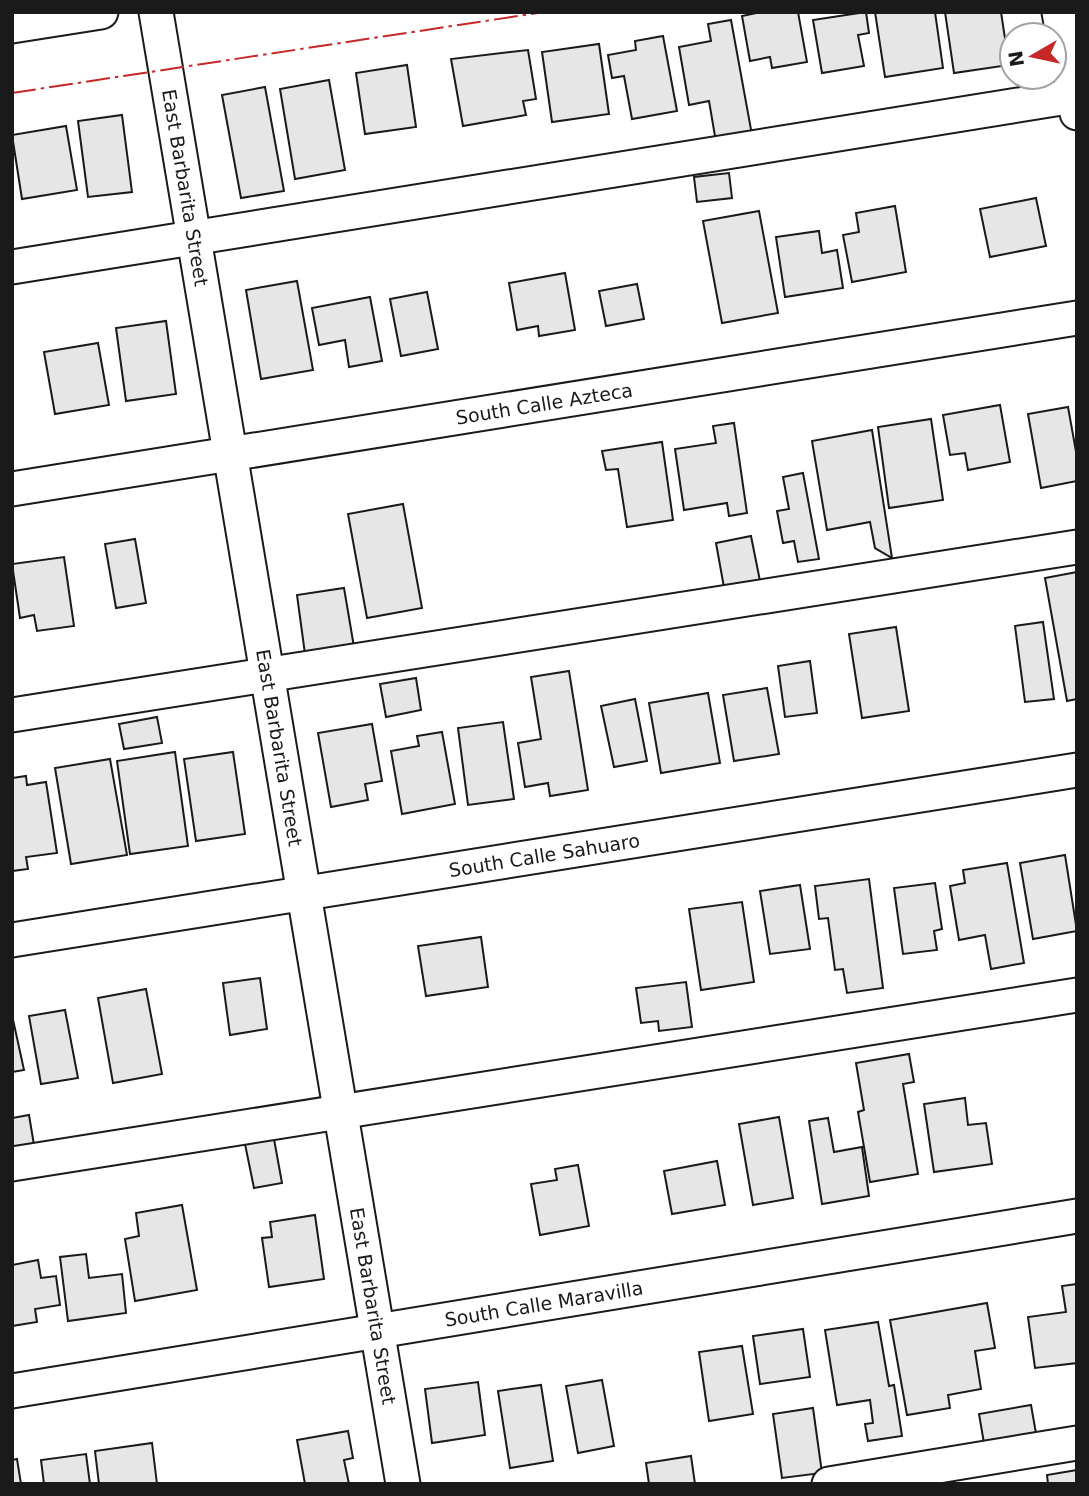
<svg xmlns="http://www.w3.org/2000/svg" width="1089" height="1496" viewBox="0 0 1089 1496" font-family="'DejaVu Sans',sans-serif">
	<style>
		.building { fill: #e6e6e6; stroke: #1a1a1a; stroke-width: 2 }
		.lines { fill: none; stroke-linecap: round; stroke-linejoin: round }
		.minor-casing { stroke: #1a1a1a; stroke-width: 37 }
		.minor { stroke: #fff; stroke-width: 33 }
		.power { stroke: #c62828; stroke-width: 2; stroke-dasharray: 24 5 3.5 5; stroke-linecap: butt }
		.labels { text-anchor: middle; stroke-width: 5; stroke-linejoin: round; paint-order: stroke }
		.street-label { font-size: 19px; fill: #1a1a1a; stroke: #fff }
	</style>
	<rect width="100%" height="100%" fill="#fff"/>
	<g class="building">
		<path d="M761 12H798L807 62 772 68 770 57 750 61 742 16Z"/>
		<path d="M866 12 869 33 858 35 864 66 822 73 813 20Z"/>
		<path d="M875 12H935L943 68 885 77Z"/>
		<path d="M945 12H1001L1009 65 954 73Z"/>
		<path d="M731 20 752 135 716 142 709 101 689 105 679 47 711 41 708 24Z"/>
		<path d="M663 36 677 111 632 119 624 76 612 78 608 55 636 50 635 41Z"/>
		<path d="M599 44 609 114 552 122 542 52Z"/>
		<path d="M528 50 536 99 523 101 526 115 463 126 451 59Z"/>
		<path d="M407 65 416 127 365 134 356 73Z"/>
		<path d="M329 80 345 170 295 179 280 89Z"/>
		<path d="M265 87 284 191 241 198 222 95Z"/>
		<path d="M122 115 132 192 88 197 78 121Z"/>
		<path d="M66 126 77 190 22 199 12 135Z"/>
		<path d="M729 173 732 198 697 202 694 177Z"/>
		<path d="M1036 198 1046 246 990 257 980 209Z"/>
		<path d="M895 206 906 272 852 282 843 235 859 232 856 213Z"/>
		<path d="M759 211 778 313 722 323 703 221Z"/>
		<path d="M819 231 822 253 837 250 843 288 785 297 776 237Z"/>
		<path d="M565 273 575 330 539 336 538 326 517 330 509 283Z"/>
		<path d="M297 281 313 370 261 379 246 290Z"/>
		<path d="M637 284 644 319 606 326 599 291Z"/>
		<path d="M427 292 438 349 401 356 390 299Z"/>
		<path d="M370 297 382 361 349 367 345 340 319 345 312 308Z"/>
		<path d="M166 321 176 394 126 401 116 328Z"/>
		<path d="M98 343 109 405 55 414 44 352Z"/>
		<path d="M1000 405 1010 462 968 470 965 453 950 455 943 415Z"/>
		<path d="M1068 407 1077 457V481L1041 488 1028 414Z"/>
		<path d="M931 419 943 500 889 508 878 427Z"/>
		<path d="M734 423 747 513 729 516 727 503 684 510 675 449 716 443 713 426Z"/>
		<path d="M872 430 892 558 875 548 870 522 827 530 812 441Z"/>
		<path d="M662 442 673 520 627 527 618 469 606 470 602 451Z"/>
		<path d="M803 473 819 559 798 562 794 541 783 543 777 511 789 509 783 477Z"/>
		<path d="M403 504 422 608 367 618 348 514Z"/>
		<path d="M751 536 761 586 725 593 716 543Z"/>
		<path d="M135 539 146 603 116 608 105 544Z"/>
		<path d="M64 557 74 626 37 631 34 615 20 618 12 564Z"/>
		<path d="M1077 572V699L1067 701 1045 578Z"/>
		<path d="M344 588 354 647 305 654 297 595Z"/>
		<path d="M1043 622 1054 699 1025 702 1015 626Z"/>
		<path d="M896 627 909 711 862 718 849 634Z"/>
		<path d="M810 661 817 713 785 717 778 666Z"/>
		<path d="M569 671 588 790 550 796 548 783 525 787 518 743 541 739 531 677Z"/>
		<path d="M416 678 421 710 386 717 380 684Z"/>
		<path d="M767 688 779 754 734 761 723 695Z"/>
		<path d="M708 693 720 763 661 773 649 703Z"/>
		<path d="M635 699 647 761 614 767 601 706Z"/>
		<path d="M157 717 162 743 124 749 119 724Z"/>
		<path d="M503 722 514 799 468 805 458 728Z"/>
		<path d="M372 724 382 781 365 784 368 800 331 807 318 733Z"/>
		<path d="M442 732 455 804 402 814 391 751 419 746 417 736Z"/>
		<path d="M175 752 188 846 130 854 117 761Z"/>
		<path d="M233 752 245 834 196 841 184 759Z"/>
		<path d="M110 759 127 855 71 864 55 768Z"/>
		<path d="M26 776 27 785 46 782 57 853 26 857 28 869 12 871V778Z"/>
		<path d="M1065 855 1077 931 1033 939 1020 863Z"/>
		<path d="M1007 863 1024 963 991 969 985 935 959 940 950 886 965 883 963 870Z"/>
		<path d="M869 879 883 988 847 993 843 969 835 970 828 918 819 919 815 886Z"/>
		<path d="M935 883 942 929 934 931 937 950 903 954 894 888Z"/>
		<path d="M800 885 810 949 770 954 760 891Z"/>
		<path d="M742 902 754 982 701 990 689 909Z"/>
		<path d="M481 937 488 987 426 996 418 946Z"/>
		<path d="M260 978 267 1029 230 1035 223 983Z"/>
		<path d="M686 982 692 1027 659 1031 658 1021 641 1023 636 988Z"/>
		<path d="M146 989 162 1074 113 1083 98 998Z"/>
		<path d="M65 1010 78 1078 41 1084 29 1016Z"/>
		<path d="M12 1015 24 1070 12 1072Z"/>
		<path d="M909 1054 914 1082 903 1084 918 1174 870 1182 858 1112 864 1110 856 1063Z"/>
		<path d="M965 1098 968 1125 986 1123 992 1164 934 1172 924 1104Z"/>
		<path d="M29 1115 34 1145 12 1149V1118Z"/>
		<path d="M779 1117 793 1198 753 1205 739 1124Z"/>
		<path d="M828 1118 834 1152 862 1147 869 1196 822 1204 809 1121Z"/>
		<path d="M274 1139 282 1183 254 1188 245 1144Z"/>
		<path d="M717 1161 725 1205 672 1214 664 1171Z"/>
		<path d="M578 1165 589 1226 540 1235 531 1184 557 1180 555 1169Z"/>
		<path d="M182 1205 197 1290 135 1301 125 1239 139 1236 136 1213Z"/>
		<path d="M315 1215 324 1279 269 1287 262 1238 272 1237 270 1222Z"/>
		<path d="M86 1254 89 1278 122 1274 126 1313 68 1321 60 1257Z"/>
		<path d="M38 1260 41 1278 56 1276 60 1305 35 1309 37 1322 12 1326V1265Z"/>
		<path d="M1077 1284V1363L1035 1368 1028 1317 1066 1312 1062 1286Z"/>
		<path d="M987 1303 995 1348 975 1351 981 1389 948 1395 950 1408 907 1415 890 1320Z"/>
		<path d="M878 1322 889 1386 894 1385 902 1436 868 1441 865 1424 873 1423 870 1400 837 1405 825 1330Z"/>
		<path d="M803 1329 810 1377 760 1384 753 1336Z"/>
		<path d="M742 1346 753 1414 709 1421 699 1352Z"/>
		<path d="M602 1380 614 1446 578 1453 566 1386Z"/>
		<path d="M478 1382 485 1435 432 1443 425 1389Z"/>
		<path d="M541 1385 553 1461 510 1468 498 1391Z"/>
		<path d="M1031 1405 1037 1439 985 1449 979 1414Z"/>
		<path d="M813 1408 822 1473 782 1478 773 1414Z"/>
		<path d="M348 1431 353 1458 344 1460 349 1484H305L297 1440Z"/>
		<path d="M152 1443 157 1484H99L95 1451Z"/>
		<path d="M86 1454 90 1484H44L41 1460Z"/>
		<path d="M691 1456 695 1484H649L646 1463Z"/>
		<path d="M17 1459 21 1484H12V1460Z"/>
		<path d="M1077 1470V1484H1048L1047 1475Z"/>
	</g>
	<g class="lines">
		<defs>
			<g id="minor">
				<path id="s1" d="M156 12 403 1484"/>
				<path d="M1059 12 1077 113"/>
				<path d="M12 26 101 12"/>
				<path d="M12 267 1074 96"/>
				<path id="s2" d="M12 489 1077 318"/>
				<path d="M12 715 1077 547"/>
				<path id="s3" d="M12 940 1077 770"/>
				<path d="M12 1164 1077 995"/>
				<path id="s4" d="M12 1391 1077 1216"/>
				<path d="M829 1484 1077 1443"/>
			</g>
		</defs>
		<use href="#minor" class="minor-casing"/>
		<use href="#minor" class="minor"/>
		<path class="power" d="M12 93 544 12"/>
	</g>
	<g class="labels">
		<g class="street-label">
			<text dy="7" stroke="none"><textPath href="#s1" startOffset="178">East Barbarita Street</textPath></text>
			<text dy="7" stroke="none"><textPath href="#s2" startOffset="539">South Calle Azteca</textPath></text>
			<text dy="7" stroke="none"><textPath href="#s1" startOffset="746">East Barbarita Street</textPath></text>
			<text dy="7" stroke="none"><textPath href="#s3" startOffset="539">South Calle Sahuaro</textPath></text>
			<text dy="7" stroke="none"><textPath href="#s4" startOffset="539">South Calle Maravilla</textPath></text>
			<text dy="7" stroke="none"><textPath href="#s1" startOffset="1312">East Barbarita Street</textPath></text>
		</g>
	</g>
	<rect width="1089" height="1496" fill="none" stroke="#1a1a1a" stroke-width="28"/>
	<g transform="translate(1033 56) rotate(261)"><circle r="33" fill="#ffffff" stroke="#a3a3a3" stroke-width="2"/>
	<path d="M0-5L12 26L0 18L-12 26Z" fill="#c62828"/>
	<text y="-10" font-size="19" font-weight="bold" text-anchor="middle" fill="#1a1a1a">N</text>
	</g>
</svg>
